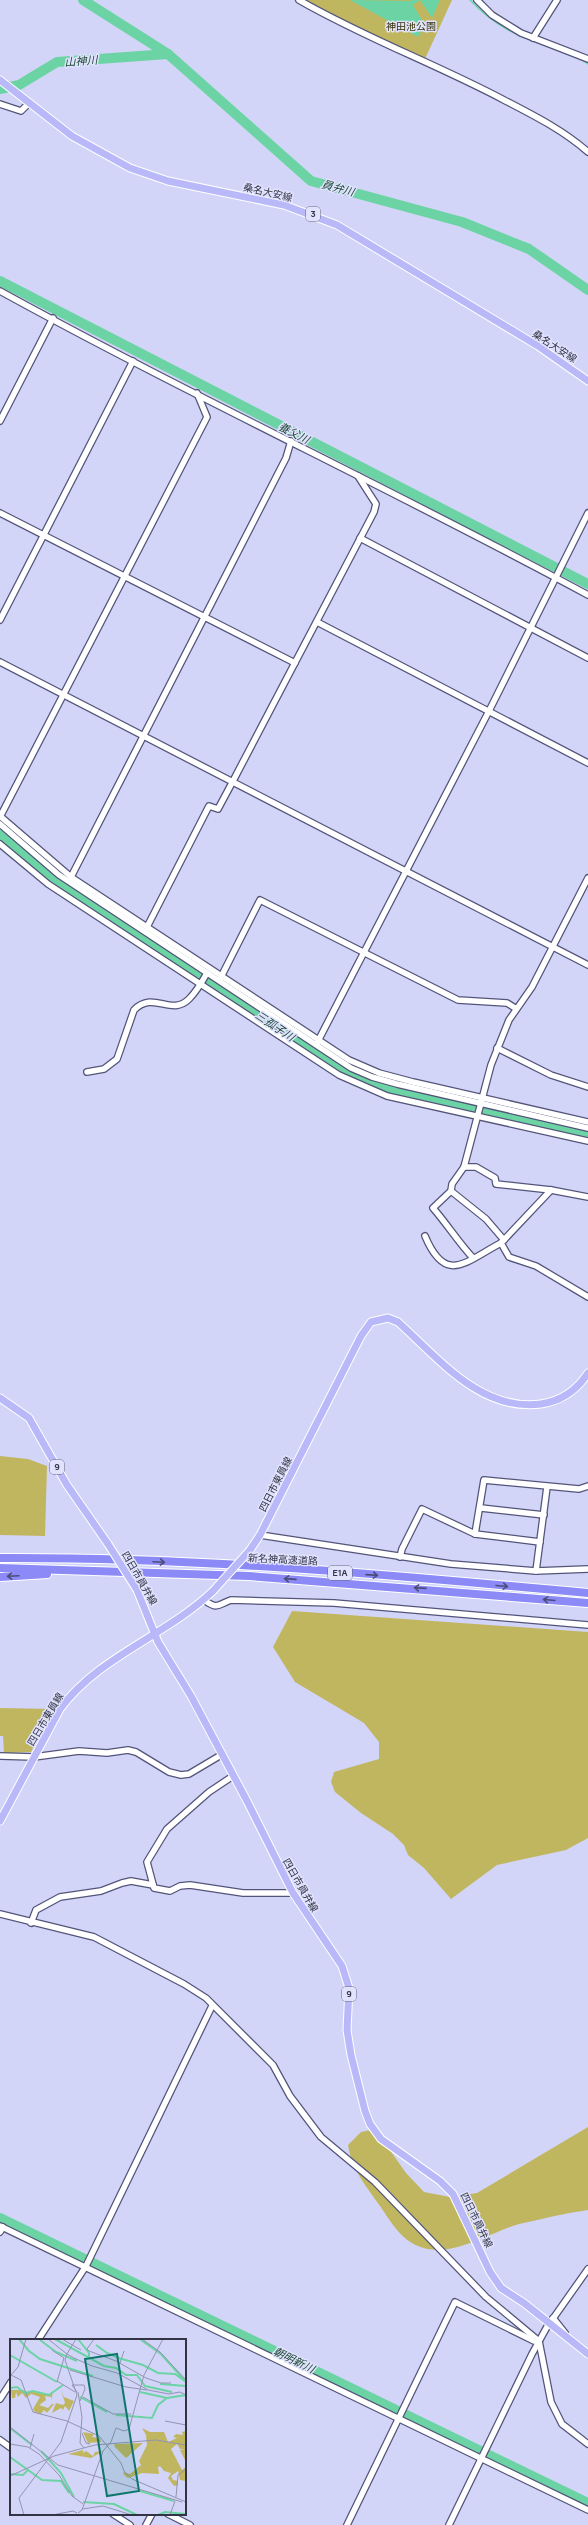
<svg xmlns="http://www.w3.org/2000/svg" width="588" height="2525" viewBox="0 0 588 2525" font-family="Manrope,'Noto Sans JP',sans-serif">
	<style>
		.green { fill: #c1b660 }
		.water { fill: #6cd4a4 }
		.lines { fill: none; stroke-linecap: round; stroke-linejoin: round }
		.stream { stroke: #6cd4a4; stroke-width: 1.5 }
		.river { stroke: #6cd4a4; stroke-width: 10 }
		.minor-casing { stroke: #535479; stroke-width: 8 }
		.major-casing { stroke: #fff; stroke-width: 9 }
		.highway-casing { stroke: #fff; stroke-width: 10 }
		.minor { stroke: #fff; stroke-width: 5.5 }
		.major { stroke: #b9b9fa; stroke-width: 7 }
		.highway { stroke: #8b8af7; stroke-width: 8 }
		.major-bridge-casing { stroke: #fff; stroke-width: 9; stroke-linecap: butt }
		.major-bridge { stroke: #b9b9fa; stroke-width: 7 }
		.oneway { stroke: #4d4d7a }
		.labels { text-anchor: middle; stroke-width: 3; stroke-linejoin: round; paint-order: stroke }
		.shield { fill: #e1e3fe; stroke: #66687c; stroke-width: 1 }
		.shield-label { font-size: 9px; font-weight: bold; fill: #323344 }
		.park-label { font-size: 10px; fill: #363005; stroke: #e1e3fe }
		.street-label { font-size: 10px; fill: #323344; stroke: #e1e3fe }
		.water-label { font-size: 11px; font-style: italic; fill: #204b38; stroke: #e1e3fe }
		.inset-river { fill: none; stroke: #6cd4a4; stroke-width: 2 }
		.inset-road { fill: none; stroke: #9294b0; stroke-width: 1 }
		.view { fill: #0f766e; fill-opacity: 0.15; stroke: #0f766e; stroke-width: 2 }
		.inset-edge { fill: none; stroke: #323344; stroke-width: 2 }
	</style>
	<rect width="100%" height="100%" fill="#d2d5f8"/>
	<g class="green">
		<path d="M302 0H452L425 59 398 48Z"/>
		<path d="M0 1456 28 1459 47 1466 45 1536 0 1535Z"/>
		<path d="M292 1611 588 1632V1838L566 1850 497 1865 451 1899 424 1868 408 1855 404 1845 393 1834 361 1813 335 1792 331 1782 334 1772 379 1759V1742L364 1723 295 1682 273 1647Z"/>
		<path d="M0 1708 53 1709 31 1752 4 1753 3 1736H0Z"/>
		<path d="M588 2127V2210C565 2213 542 2219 519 2224 487 2233 445 2263 412 2243 398 2235 389 2219 380 2206 366 2186 352 2170 348 2145L361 2132 375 2129 406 2173 424 2192 450 2197 477 2193Z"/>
	</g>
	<path class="water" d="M350 0 411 1 412 0H440L432 18 420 0 413 5 425 25 418 37Z"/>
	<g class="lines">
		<g class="stream">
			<path d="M470 0C499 31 525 38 563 52"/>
			<path d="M579 58 588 64"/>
		</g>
		<g class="river">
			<path d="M83 0 168 54 311 181 462 222 529 249 588 290"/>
			<path d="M0 89 19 85 57 62 168 54"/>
			<path d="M0 281 588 584"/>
			<path d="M0 835 65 887 333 1065 373 1085 588 1134"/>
			<path d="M0 2218 588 2503"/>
		</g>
		<defs>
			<g id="minor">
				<path d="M299 0C365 38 436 64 504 100 533 115 563 130 588 152"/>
				<path d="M477 0 492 15 521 33 588 59"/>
				<path d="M533 38 557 0"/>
				<path d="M0 104 21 111 29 103"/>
				<path d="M0 291C193 397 394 490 588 595"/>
				<path d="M0 421 53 318"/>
				<path d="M0 513 295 663"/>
				<path d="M360 538 588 658"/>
				<path d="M0 620 133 361"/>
				<path d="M317 622 588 763"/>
				<path d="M0 662 588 965"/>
				<path d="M0 816 71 877 349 1060 379 1073 413 1082 588 1122"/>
				<path d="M0 817 205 421 207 417 197 393"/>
				<path d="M0 824 59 875 351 1068 372 1077 397 1084 588 1128"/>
				<path d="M0 844 48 884 339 1075 387 1096 588 1141"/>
				<path d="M71 877 286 458 291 441"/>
				<path d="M588 878 532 987 509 1020 491 1065 464 1167H476L495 1178 496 1184 551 1190 588 1197"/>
				<path d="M147 927 209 806 218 809 233 781 374 512 376 504 358 476"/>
				<path d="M220 979 260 900 458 1000 507 1003 515 1008"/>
				<path d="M317 1043 489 711 588 513"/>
				<path d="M497 1048 551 1075 588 1087"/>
				<path d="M87 1072 104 1069 117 1059 134 1010C154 990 171 1017 189 999 196 992 202 982 207 973"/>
				<path d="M464 1167 452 1184 451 1191 433 1208C447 1224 458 1242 473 1258"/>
				<path d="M551 1190 501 1243 509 1257 536 1266 588 1297"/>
				<path d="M451 1191 486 1219 504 1240"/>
				<path d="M425 1236C446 1286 466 1261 501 1243"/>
				<path d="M481 1508 544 1515"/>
				<path d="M475 1534 484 1480 579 1489 588 1486"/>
				<path d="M260 1535 451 1564 536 1571 588 1569"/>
				<path d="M400 1557 402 1549 422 1509 475 1534 540 1542"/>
				<path d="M536 1571 547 1487"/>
				<path d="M204 1600C218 1610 217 1605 231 1600L334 1603 588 1625"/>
				<path d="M0 1756 34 1757 79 1751 107 1753 128 1750 136 1752 169 1772 181 1775 189 1774 221 1755"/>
				<path d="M233 1776 209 1792 167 1829 147 1862 154 1888 170 1891 180 1886 190 1885 243 1893H293"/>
				<path d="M0 1914 94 1937 184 1984 206 1998 273 2065 290 2096 321 2137 375 2182 486 2297 539 2341 551 2402 562 2424 588 2444"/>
				<path d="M31 1923 36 1910 60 1897 101 1891 122 1883 131 1881 153 1885"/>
				<path d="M0 2226 588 2510"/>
				<path d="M0 2232 3 2227"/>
				<path d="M553 2318 565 2333"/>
				<path d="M552 2320 588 2269"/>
				<path d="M38 2340 86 2266 212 2006"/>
				<path d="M0 2399 11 2382"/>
				<path d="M0 2440 11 2448"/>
				<path d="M113 2514 130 2525"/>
				<path d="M168 2514 190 2525"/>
				<path d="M146 2525 152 2514"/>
				<path d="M347 2525 455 2302 534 2341H539"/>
				<path d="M449 2525 532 2354 548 2325"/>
			</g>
			<g id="major">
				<path d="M0 80 72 136 130 168 168 181 284 205 337 225 538 346 588 381"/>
				<path d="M0 1398 29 1418 67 1485 108 1544"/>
				<path d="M250 1550 260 1535 361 1336 371 1322 388 1318 398 1322C439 1359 481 1412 541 1404 561 1401 577 1390 588 1373"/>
				<path d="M137 1590 158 1642 191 1696 247 1801 293 1893 342 1966 349 1988 347 2030 351 2055 365 2111 370 2124 381 2139 440 2181 453 2194 490 2272 501 2288 524 2303 588 2354"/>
				<path d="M0 1821 60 1709C99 1656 166 1636 213 1591"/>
			</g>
			<g id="highway">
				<path d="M0 1558C196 1557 393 1575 588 1593"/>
				<path d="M0 1568 249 1576 588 1603"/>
				<path d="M0 1577 47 1574"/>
			</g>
		</defs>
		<use href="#minor" class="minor-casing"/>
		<use href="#major" class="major-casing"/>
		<use href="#highway" class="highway-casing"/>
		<use href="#minor" class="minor"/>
		<use href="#major" class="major"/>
		<use href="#highway" class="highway"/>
		<defs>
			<g id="major-bridge">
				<path d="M108 1544 137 1590"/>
				<path d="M213 1591 250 1550"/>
			</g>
		</defs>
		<use href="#major-bridge" class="major-bridge-casing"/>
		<use href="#major-bridge" class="major-bridge"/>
	</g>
	<defs><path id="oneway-shaft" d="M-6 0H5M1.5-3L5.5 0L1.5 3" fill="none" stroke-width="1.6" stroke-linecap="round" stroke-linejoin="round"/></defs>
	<g class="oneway">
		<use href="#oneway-shaft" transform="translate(159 1562) rotate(3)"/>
		<use href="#oneway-shaft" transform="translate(372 1575) rotate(4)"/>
		<use href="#oneway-shaft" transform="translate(13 1576) rotate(177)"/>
		<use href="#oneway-shaft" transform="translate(290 1579) rotate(-176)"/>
		<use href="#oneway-shaft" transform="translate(502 1586) rotate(5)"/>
		<use href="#oneway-shaft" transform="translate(420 1588) rotate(-176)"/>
		<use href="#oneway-shaft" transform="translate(549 1600) rotate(-175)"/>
	</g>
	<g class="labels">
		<g class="shield">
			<rect x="306" y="207" width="14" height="14" rx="3"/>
			<rect x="50" y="1460" width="14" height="14" rx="3"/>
			<rect x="328" y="1566" width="24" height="14" rx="3"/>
			<rect x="342" y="1987" width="14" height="14" rx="3"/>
		</g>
		<g class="shield-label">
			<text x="313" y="217">3</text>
			<text x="57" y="1470">9</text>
			<text x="340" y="1576">E1A</text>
			<text x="349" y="1997">9</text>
		</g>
		<g class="park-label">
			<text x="411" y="30">神田池公園</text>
		</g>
		<g class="street-label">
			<text transform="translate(268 192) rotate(13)" y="4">桑名大安線</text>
			<text transform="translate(555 346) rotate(33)" y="4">桑名大安線</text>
			<text transform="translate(275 1484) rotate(-63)" y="4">四日市東員線</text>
			<text transform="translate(283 1559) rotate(3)" y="4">新名神高速道路</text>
			<text transform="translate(140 1578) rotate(60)" y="4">四日市員弁線</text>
			<text transform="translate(45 1719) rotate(-59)" y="4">四日市東員線</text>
			<text transform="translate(301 1885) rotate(60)" y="4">四日市員弁線</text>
			<text transform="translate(477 2220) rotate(64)" y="4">四日市員弁線</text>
		</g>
		<g class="water-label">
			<text transform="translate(81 61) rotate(-4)" y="4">山神川</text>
			<text transform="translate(338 188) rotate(15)" y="4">員弁川</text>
			<text transform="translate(294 433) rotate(27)" y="4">養父川</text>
			<text transform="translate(275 1026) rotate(34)" y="4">三孤子川</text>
			<text transform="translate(294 2360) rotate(26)" y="4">朝明新川</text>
		</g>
	</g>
	<g transform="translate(10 2339)">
		<rect width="176" height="176" fill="#d2d5f8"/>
		<path d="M1 51H14L16 54 23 52 37 56 43 54 41 61V58L35 57 36 61 29 66 38 69 42 65H44L37 74 34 71 31 75 25 73 23 70 30 58 21 55 16 59 12 54 8 58 6 53 5 59H2ZM51 51 54 58 64 62 59 72 55 67 53 71 51 69 42 74 46 64 53 66 55 64ZM132 89 140 93H154L158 103 167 99 163 98 166 95 173 96 172 93 176 92V123L170 111H175L170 110 167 105 161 110 172 131 176 128V142L170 141 168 132 161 137 163 141 168 142V146L164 147 158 139 161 134 154 132 150 127 148 128 149 135 132 134 118 139 114 136 113 133 120 135 131 126 129 122 137 106 136 96ZM73 93 84 95 82 98 90 99 91 103 78 104ZM133 104 116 119 104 107 105 105ZM73 111V114L76 112 83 117 85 113 93 112 81 119 58 115Z" fill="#c1b660"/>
		<path class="inset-river" d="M9 0 19 12 30 20 83 37M45 0 94 27 106 29 116 36H127L135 47 162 53M68 0 79 14V19M30 1 46 13 67 22M131 1 151 15 176 43M86 6 97 14 111 20M0 16 47 43M112 20 133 26 148 34 165 35 176 43M150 45 176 47M0 49 7 48 15 54 23 52 39 56 53 46M130 53 157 59M70 58 97 73M106 76 142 79 148 66 157 59 176 56M0 89 22 106M31 112 51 134 64 158M0 118 32 141 51 142 59 154M0 135 13 136 18 131M130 152 164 162M73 163 104 165 127 176M148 176 155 173 176 175"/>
		<path class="inset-road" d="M52 0 71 11M66 0 57 15 64 19 82 27 107 34 138 51 159 55 170 53 176 56M84 0 77 10 79 12 106 22 136 39 151 44H161M132 0 150 13 176 41M42 11 54 19 47 43M110 24 114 12M60 31 116 48 137 51M1 36 11 41 23 73 57 82M0 37 8 28 16 0M47 42 65 53M67 53 62 46H74L75 50 70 62M68 53 72 78 70 104 74 109M73 58 103 75H121M57 82 89 97 111 124 114 132 122 140 176 163M155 82 176 86M0 88 48 126 172 163M72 94 76 104 80 105M0 105 18 108 29 115 49 136 62 157 73 165M20 109 24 95M0 137 44 117 85 106 146 101 176 106M166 158 168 136 176 130M72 170 93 167 122 176M68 174 72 171 93 112 101 103 106 89 114 92 119 90 134 36 153 0M14 176 9 159 51 103 67 56 55 21 57 15 38 0M42 176 63 172 67 174M160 176 165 162"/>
		<path class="view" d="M107 15 129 152 97 157 75 20Z"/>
		<rect width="176" height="176" class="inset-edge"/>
	</g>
</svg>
